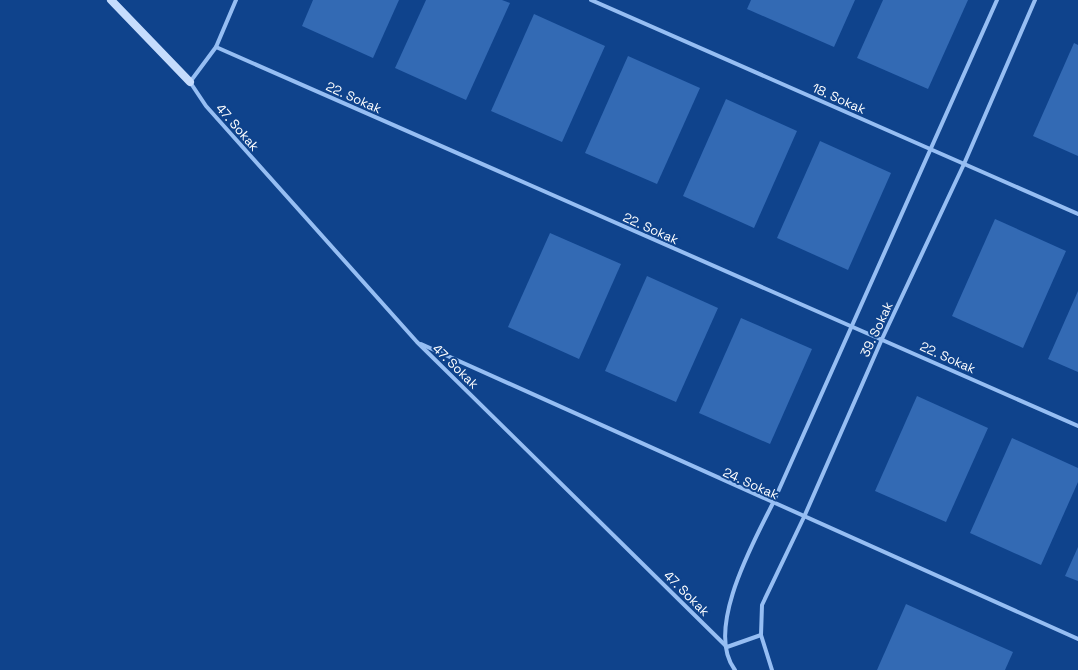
<svg xmlns="http://www.w3.org/2000/svg" width="1078" height="670" viewBox="0 0 1078 670" font-family="'Space Grotesk',sans-serif">
	<style>
		.building { fill: #336ab4 }
		.lines { fill: none; stroke-linecap: round; stroke-linejoin: round }
		.street { stroke: #96bef3; stroke-width: 4 }
		.secondary { stroke: #c5dcfd; stroke-width: 8 }
		.labels { text-anchor: middle; stroke-width: 4; stroke-linejoin: round; paint-order: stroke }
		.street-label { font-size: 13px; fill: #fff; stroke: #0f438c }
	</style>
	<rect width="100%" height="100%" fill="#0f438c"/>
	<g class="building">
		<path d="M313 0H399L373 58 302 26Z"/>
		<path d="M426 0H502L510 3 466 100 395 68Z"/>
		<path d="M751 0H855L834 47 747 9Z"/>
		<path d="M883 0H968L928 89 857 58Z"/>
		<path d="M534 14 605 46 562 142 491 111Z"/>
		<path d="M1074 43 1078 45V156L1033 136Z"/>
		<path d="M628 56 700 88 657 184 585 153Z"/>
		<path d="M726 99 797 131 754 228 683 196Z"/>
		<path d="M820 141 891 173 848 270 777 238Z"/>
		<path d="M995 219 1066 251 1023 348 952 316Z"/>
		<path d="M550 233 621 264 579 359 508 327Z"/>
		<path d="M647 276 718 308 676 402 605 371Z"/>
		<path d="M1078 291V372L1048 359Z"/>
		<path d="M741 318 812 349 770 444 699 413Z"/>
		<path d="M917 396 988 428 946 522 875 491Z"/>
		<path d="M1012 438 1078 468V482L1041 565 970 533Z"/>
		<path d="M1078 547V581L1065 576Z"/>
		<path d="M906 604 1013 652 1005 670H877Z"/>
	</g>
	<g class="lines">
		<g class="street">
			<path d="M236 0 216 47 190 82 206 106 417 342 727 647 761 635"/>
			<path d="M591 0 1078 214"/>
			<path d="M216 47 1078 426"/>
			<path d="M421 344 1078 639"/>
			<path d="M735 670C704 630 754 541 773 503L997 0"/>
			<path d="M772 670 761 635 762 605 804 517 882 339 964 164 1035 0"/>
		</g>
		<path class="secondary" d="M111 0 190 82"/>
	</g>
	<g class="labels">
		<g class="street-label">
			<text transform="translate(354 97) rotate(24)" y="5">22. Sokak</text>
			<text transform="translate(839 98) rotate(24)" y="5">18. Sokak</text>
			<text transform="translate(238 127) rotate(49)" y="5">47. Sokak</text>
			<text transform="translate(651 228) rotate(24)" y="5">22. Sokak</text>
			<text transform="translate(876 329) rotate(-65)" y="5">39. Sokak</text>
			<text transform="translate(948 357) rotate(24)" y="5">22. Sokak</text>
			<text transform="translate(456 366) rotate(44)" y="5">47. Sokak</text>
			<text transform="translate(751 483) rotate(24)" y="5">24. Sokak</text>
			<text transform="translate(687 593) rotate(45)" y="5">47. Sokak</text>
		</g>
	</g>
</svg>
